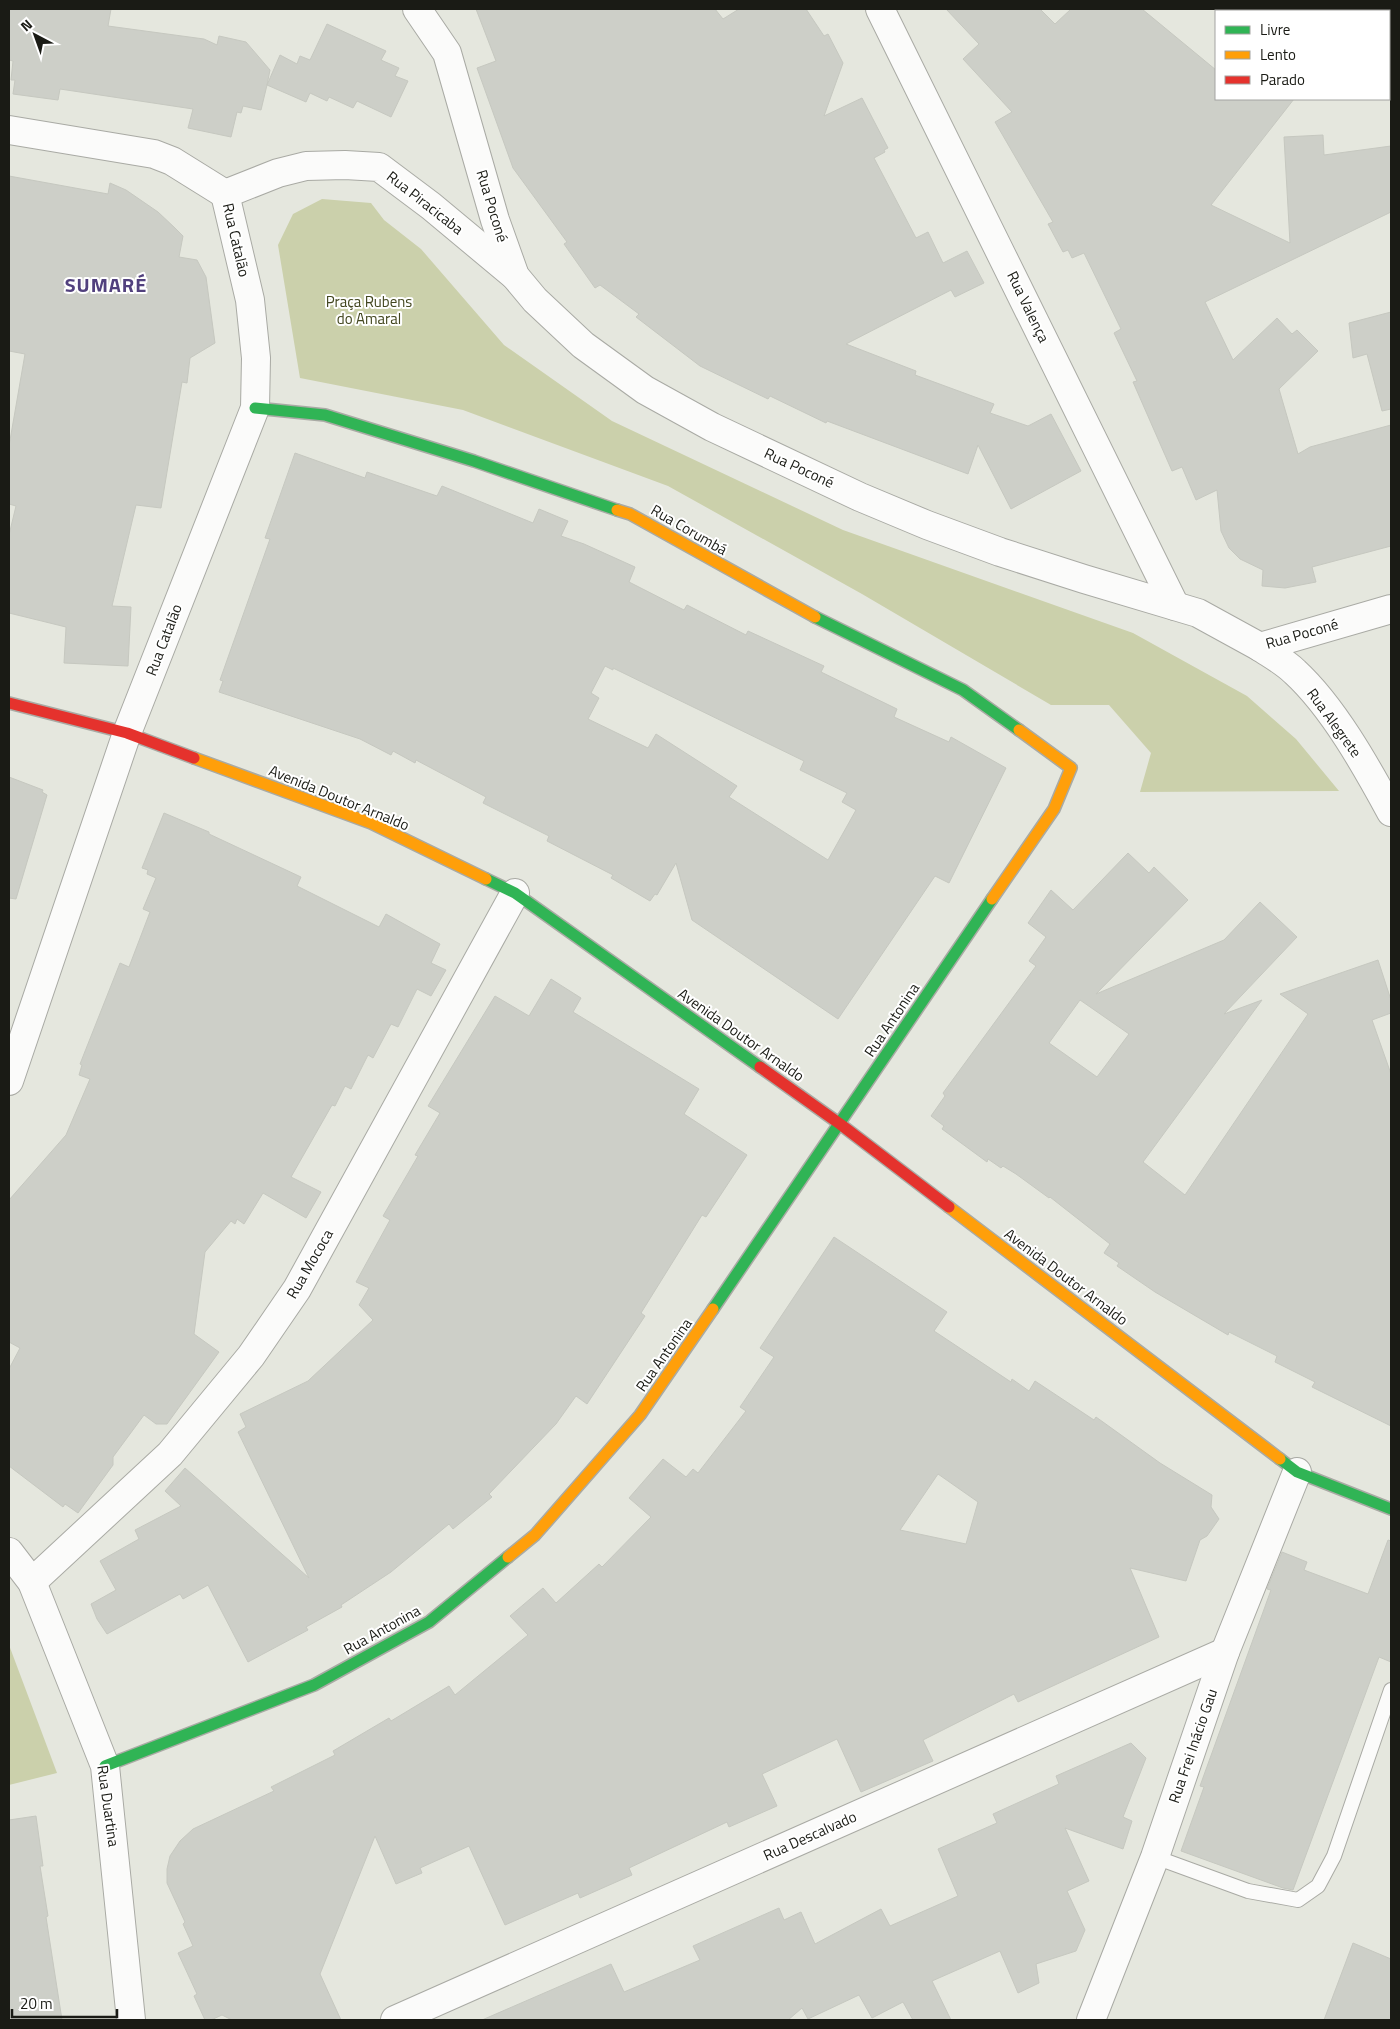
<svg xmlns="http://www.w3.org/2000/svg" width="1400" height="2029" viewBox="0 0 1400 2029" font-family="'Titillium Web',sans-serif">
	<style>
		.green { fill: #cbd0ab }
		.building { fill: #cdcfc8; stroke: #c6c8c0; fill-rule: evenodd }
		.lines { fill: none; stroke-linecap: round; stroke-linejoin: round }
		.lane-casing { stroke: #a9aaa4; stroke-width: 16 }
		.street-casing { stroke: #a9aaa4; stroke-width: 30 }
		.fast-casing { stroke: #a9aaa4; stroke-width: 14 }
		.slow-casing { stroke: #a9aaa4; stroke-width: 14 }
		.jam-casing { stroke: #a9aaa4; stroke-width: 14 }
		.lane { stroke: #fbfbfa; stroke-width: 14 }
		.street { stroke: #fbfbfa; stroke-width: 28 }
		.fast { stroke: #30b455; stroke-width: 11 }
		.slow { stroke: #ff9f0a; stroke-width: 11 }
		.jam { stroke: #e5322d; stroke-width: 11 }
		.labels { text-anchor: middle; stroke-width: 4; stroke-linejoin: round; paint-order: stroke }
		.street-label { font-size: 15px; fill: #1a1b15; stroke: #fff }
		.park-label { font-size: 15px; fill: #42461f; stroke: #fff }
		.district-label { font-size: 20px; font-weight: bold; letter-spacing: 1px; fill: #51407d; stroke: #fff }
	</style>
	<rect width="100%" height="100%" fill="#e5e7de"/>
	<g class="green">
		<path d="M322 199 371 203 384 220 421 249 504 345 612 421 843 530 1133 633 1247 696 1296 739 1339 791 1140 792 1151 753 1109 705H1051L862 594 668 486 463 410 300 378 278 245 293 214Z"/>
		<path d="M9 1645 57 1773 9 1785Z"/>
	</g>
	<g class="building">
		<path d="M9 9H111L108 26 204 39 217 45 219 36 246 42 270 70 267 85 280 55 297 64 300 56 310 60 327 24 386 51 381 60 399 68 395 76 408 81 391 117 357 101 353 108 329 97 327 101 310 93 306 102 267 85 261 110 243 106 241 113 237 112 231 137 188 128 193 109 60 89 58 100 13 94 15 80H11L13 61 9 60Z"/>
		<path d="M476 9H715L723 19 739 9H806L824 36 828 34 843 63 824 116 862 98 888 148 884 150 885 152 874 158 916 238 928 232 943 263 967 251 984 283 955 297 951 290 846 344 916 371 915 375 994 404 990 413 1028 426 1051 414 1081 471 1011 509 978 445 968 474 827 421 826 423 770 396 768 399 700 366 636 317 639 314 600 285 595 288 564 244 567 242 513 168 477 68 496 61Z"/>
		<path d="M946 9H1040L1055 24 1071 9H1142L1216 70V99H1294L1211 205 1290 243 1284 137 1323 135 1324 155 1391 146V212L1205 302 1233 360 1277 318 1292 334 1297 330 1318 351 1279 389 1298 454 1310 447 1391 425V546L1312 567 1316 582 1285 588 1262 586 1263 570 1240 559 1229 548 1221 531 1217 490 1196 500 1182 467 1172 471 1133 382 1137 381 1114 333 1121 329 1084 253 1072 258 1068 250 1063 252 1048 224 1053 222 995 122 1012 112 963 59 979 44Z"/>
		<path d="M9 176 108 194 110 183 126 190 158 212 175 228 183 236 179 257 197 260 206 277 215 343 190 358 187 383 182 382 161 508 136 505 112 606 131 607 128 666 64 663 66 627 9 613V535L16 506 9 504V446L25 354 9 351Z"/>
		<path d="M1391 312V409L1382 411 1367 354 1353 358 1349 323Z"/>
		<path d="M295 453 365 478 367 472 437 496 442 486 533 523 539 509 568 521 561 536 584 544 635 567 629 582 684 610 687 605 746 635 748 631 824 666 821 672 897 709 894 717 949 742 951 737 1006 768 949 883 935 876 838 1019 692 920 676 863 657 895 655 894 650 901 611 878 613 875 547 841 549 836 483 803 486 797 416 760 415 763 393 751 391 755 360 739 219 692 223 681 220 680 270 539 265 538ZM605 666 613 670V668L804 761 800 770 847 793 842 802 856 810 828 860 729 797 737 786 656 734 648 748 588 719 599 698 591 693Z"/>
		<path d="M9 777 43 790 42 792 47 795 16 899 9 898Z"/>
		<path d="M164 813 209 832V834L301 877 297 886 379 927 386 914 440 944 431 963 446 970 431 996 417 989 398 1027 391 1024 373 1058 368 1055 351 1089 345 1086 335 1106 332 1105 291 1177 321 1192 306 1218 263 1193 244 1224 237 1219 235 1224 231 1221 205 1252 194 1334 219 1352 167 1424H156L144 1415 113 1457V1465L78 1513 65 1504 63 1507 9 1466V1369L20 1348 9 1342V1200L66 1135 90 1079 79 1075 82 1065 80 1064 120 963 129 967 150 912 143 909 156 878 147 874 148 870 142 868Z"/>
		<path d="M1128 853 1149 873 1154 867 1188 900 1096 994 1224 940 1260 902 1297 937 1224 1014 1262 1000 1143 1162 1185 1195 1308 1014 1280 994 1378 960 1391 1000V1013L1372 1020 1391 1074V1426L1312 1387 1315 1382 1275 1362 1277 1356 1229 1332 1228 1335 1155 1292 1117 1266 1119 1263 1104 1253 1110 1244 1050 1197 1049 1198 1016 1174 1003 1166 1001 1168 988 1159 987 1162 942 1129 944 1126 931 1116 945 1096 943 1093 1036 966 1029 961 1046 937 1028 923 1051 890 1073 910ZM1080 1000 1129 1034 1097 1077 1049 1043Z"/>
		<path d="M551 979 581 998 573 1012 699 1089 684 1114 747 1155 706 1217 702 1215 641 1313 645 1316 587 1404 576 1396 556 1424 489 1494 492 1497 453 1529 449 1524 391 1572 341 1605 342 1607 306 1627 308 1630 248 1662 208 1585 183 1599 180 1594 107 1634 97 1619 91 1604 116 1590 100 1561 139 1539 135 1530 181 1506 165 1491 185 1468 309 1578 238 1432 246 1427 240 1414 308 1381 373 1320 359 1305 369 1288 356 1282 390 1220 383 1216 418 1156 415 1155 440 1113 428 1106 495 996 529 1016Z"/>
		<path d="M834 1237 947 1312 934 1331 1011 1382 1012 1379 1029 1391 1035 1381 1094 1420 1096 1417 1160 1463 1212 1495 1211 1507 1219 1519 1207 1536 1200 1540 1186 1581 1130 1568 1159 1637 1018 1702 1014 1694 923 1740 933 1761 861 1792 837 1739 762 1774 777 1806 729 1827 727 1822 629 1868 632 1875 580 1898 578 1893 505 1925 469 1846 420 1868 422 1873 396 1884 375 1836 320 1974 341 2020H232L222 2015 211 2020H205L194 1996 197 1994 178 1953 193 1946 183 1924 185 1922 167 1883V1869L170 1856 180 1841 193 1829 274 1791 271 1787 335 1755 333 1751 389 1718 391 1721 449 1686 455 1695 528 1635 510 1616 543 1588 556 1603 599 1564 602 1567 651 1517 629 1498 663 1459 686 1477 693 1469 698 1473 746 1411 740 1407 774 1357 760 1348ZM938 1474 978 1502 966 1544 900 1530Z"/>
		<path d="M1388 1540 1391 1541V1662L1379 1657 1293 1890 1283 1888 1181 1851 1204 1787 1200 1786 1271 1590 1267 1589 1282 1552 1307 1562 1304 1570 1368 1594Z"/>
		<path d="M1131 1743 1146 1758 1123 1817 1132 1821 1123 1849 1065 1828 1089 1881 1067 1891 1085 1930 1076 1951 1036 1964 1039 1983 1018 1993 1000 1951 932 1981 951 2020H913L903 2002 872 2018 859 1995 808 2019 802 2008 788 2020H482L611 1964 624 1992 700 1960 693 1946 779 1908 784 1920 801 1912 815 1944 881 1909 890 1926 958 1896 938 1849 997 1823 993 1814 1059 1784 1056 1776Z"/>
		<path d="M36 1816 43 1866H40L48 1916 46 1917 62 2020H9V1820Z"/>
		<path d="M1353 1943 1391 1959V2020H1324Z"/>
	</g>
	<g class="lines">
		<defs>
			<path id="lane" d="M1155 1857 1248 1891 1298 1900 1318 1886 1334 1856 1391 1690"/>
			<g id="street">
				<path d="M417 9 447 53 495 220 515 276 535 300 583 345 645 390 712 427 860 497 927 525 1000 552 1084 579 1198 613 1260 647 1391 609"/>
				<path d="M880 9 1175 606"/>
				<path d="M1242 9 1245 11"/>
				<path d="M1389 71H1391"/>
				<path d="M9 130 154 154 172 161 225 194"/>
				<path d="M225 194 278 173 306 166 345 165 379 167 431 206 515 276"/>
				<path d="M1260 647C1272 655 1285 662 1295 672 1333 707 1366 766 1391 812"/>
				<path d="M9 1081 127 733 255 408 256 358 250 300 225 194"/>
				<path d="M9 1552 32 1582 105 1766 131 2020"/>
				<path d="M32 1582 170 1454 251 1356 297 1289 515 893"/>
				<path d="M395 2020 1225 1652"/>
				<path d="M1091 2020 1155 1857 1225 1652 1297 1472"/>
			</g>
			<g id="fast">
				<path d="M255 408 325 415 474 461 617 510"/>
				<path d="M815 617 963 690 1019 730"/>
				<path d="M486 879 515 893 760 1067"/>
				<path d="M713 1309 992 899"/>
				<path d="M1280 1459 1297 1472 1391 1509"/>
				<path d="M105 1766 314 1685 429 1622 508 1557"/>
			</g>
			<g id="slow">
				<path d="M617 510 630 514 815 617"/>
				<path d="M194 758 371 823 486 879"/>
				<path d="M992 899 1054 809 1071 768 1019 730"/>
				<path d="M949 1207 1280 1459"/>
				<path d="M508 1557 535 1535 640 1415 713 1309"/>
			</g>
			<g id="jam">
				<path d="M9 703 127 733 194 758"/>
				<path d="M760 1067 840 1124 949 1207"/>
			</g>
		</defs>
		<use href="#lane" class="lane-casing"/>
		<use href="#street" class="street-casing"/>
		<use href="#fast" class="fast-casing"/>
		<use href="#slow" class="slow-casing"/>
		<use href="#jam" class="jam-casing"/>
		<use href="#lane" class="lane"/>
		<use href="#street" class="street"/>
		<use href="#fast" class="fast"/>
		<use href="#slow" class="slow"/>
		<use href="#jam" class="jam"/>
	</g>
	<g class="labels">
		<g class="street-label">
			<text transform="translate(425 203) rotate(38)" y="5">Rua Piracicaba</text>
			<text transform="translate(492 206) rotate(73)" y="5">Rua Poconé</text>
			<text transform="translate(236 240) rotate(77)" y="5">Rua Catalão</text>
			<text transform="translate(1028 307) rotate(64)" y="5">Rua Valença</text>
			<text transform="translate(799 468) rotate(25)" y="5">Rua Poconé</text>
			<text transform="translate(689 530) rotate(30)" y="5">Rua Corumbá</text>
			<text transform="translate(1302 634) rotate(-16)" y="5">Rua Poconé</text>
			<text transform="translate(164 640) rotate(-69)" y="5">Rua Catalão</text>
			<text transform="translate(1334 723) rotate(54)" y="5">Rua Alegrete</text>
			<text transform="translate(339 798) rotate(22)" y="5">Avenida Doutor Arnaldo</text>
			<text transform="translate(892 1020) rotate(-56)" y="5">Rua Antonina</text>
			<text transform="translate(741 1035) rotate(35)" y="5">Avenida Doutor Arnaldo</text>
			<text transform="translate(310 1264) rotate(-60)" y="5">Rua Mococa</text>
			<text transform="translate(1066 1277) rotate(37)" y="5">Avenida Doutor Arnaldo</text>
			<text transform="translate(664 1355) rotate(-55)" y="5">Rua Antonina</text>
			<text transform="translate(382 1630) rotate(-29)" y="5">Rua Antonina</text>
			<text transform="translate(1193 1746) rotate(-71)" y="5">Rua Frei Inácio Gau</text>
			<text transform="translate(108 1806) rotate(82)" y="5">Rua Duartina</text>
			<text transform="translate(810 1836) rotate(-24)" y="5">Rua Descalvado</text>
		</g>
		<g class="park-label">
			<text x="369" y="307">Praça Rubens<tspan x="369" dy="17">do Amaral</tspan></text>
		</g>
		<g class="district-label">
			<text x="106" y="292">SUMARÉ</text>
		</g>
	</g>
	<rect width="1400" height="2029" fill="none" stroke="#1a1b15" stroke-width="20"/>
	<rect x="1215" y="10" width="175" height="90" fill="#ffffff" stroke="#a3a4a1"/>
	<rect x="1225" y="26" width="25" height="8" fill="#30b455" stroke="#a3a4a1"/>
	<text x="1260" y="35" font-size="15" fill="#1a1b15">Livre</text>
	<rect x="1225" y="51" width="25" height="8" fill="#ff9f0a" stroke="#a3a4a1"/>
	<text x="1260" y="60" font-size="15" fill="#1a1b15">Lento</text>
	<rect x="1225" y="76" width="25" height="8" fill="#e5322d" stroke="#a3a4a1"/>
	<text x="1260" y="85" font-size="15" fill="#1a1b15">Parado</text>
	<g transform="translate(35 35) rotate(319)" stroke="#ffffff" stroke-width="4" paint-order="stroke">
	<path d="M0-4L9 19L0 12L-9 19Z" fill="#1a1b15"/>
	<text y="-8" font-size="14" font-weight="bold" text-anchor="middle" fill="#1a1b15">N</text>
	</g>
	<path d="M12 2009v8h105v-8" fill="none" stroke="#1a1b15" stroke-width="2.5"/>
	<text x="20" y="2009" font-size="15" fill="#1a1b15" stroke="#ffffff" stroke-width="4" paint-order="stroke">20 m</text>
</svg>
